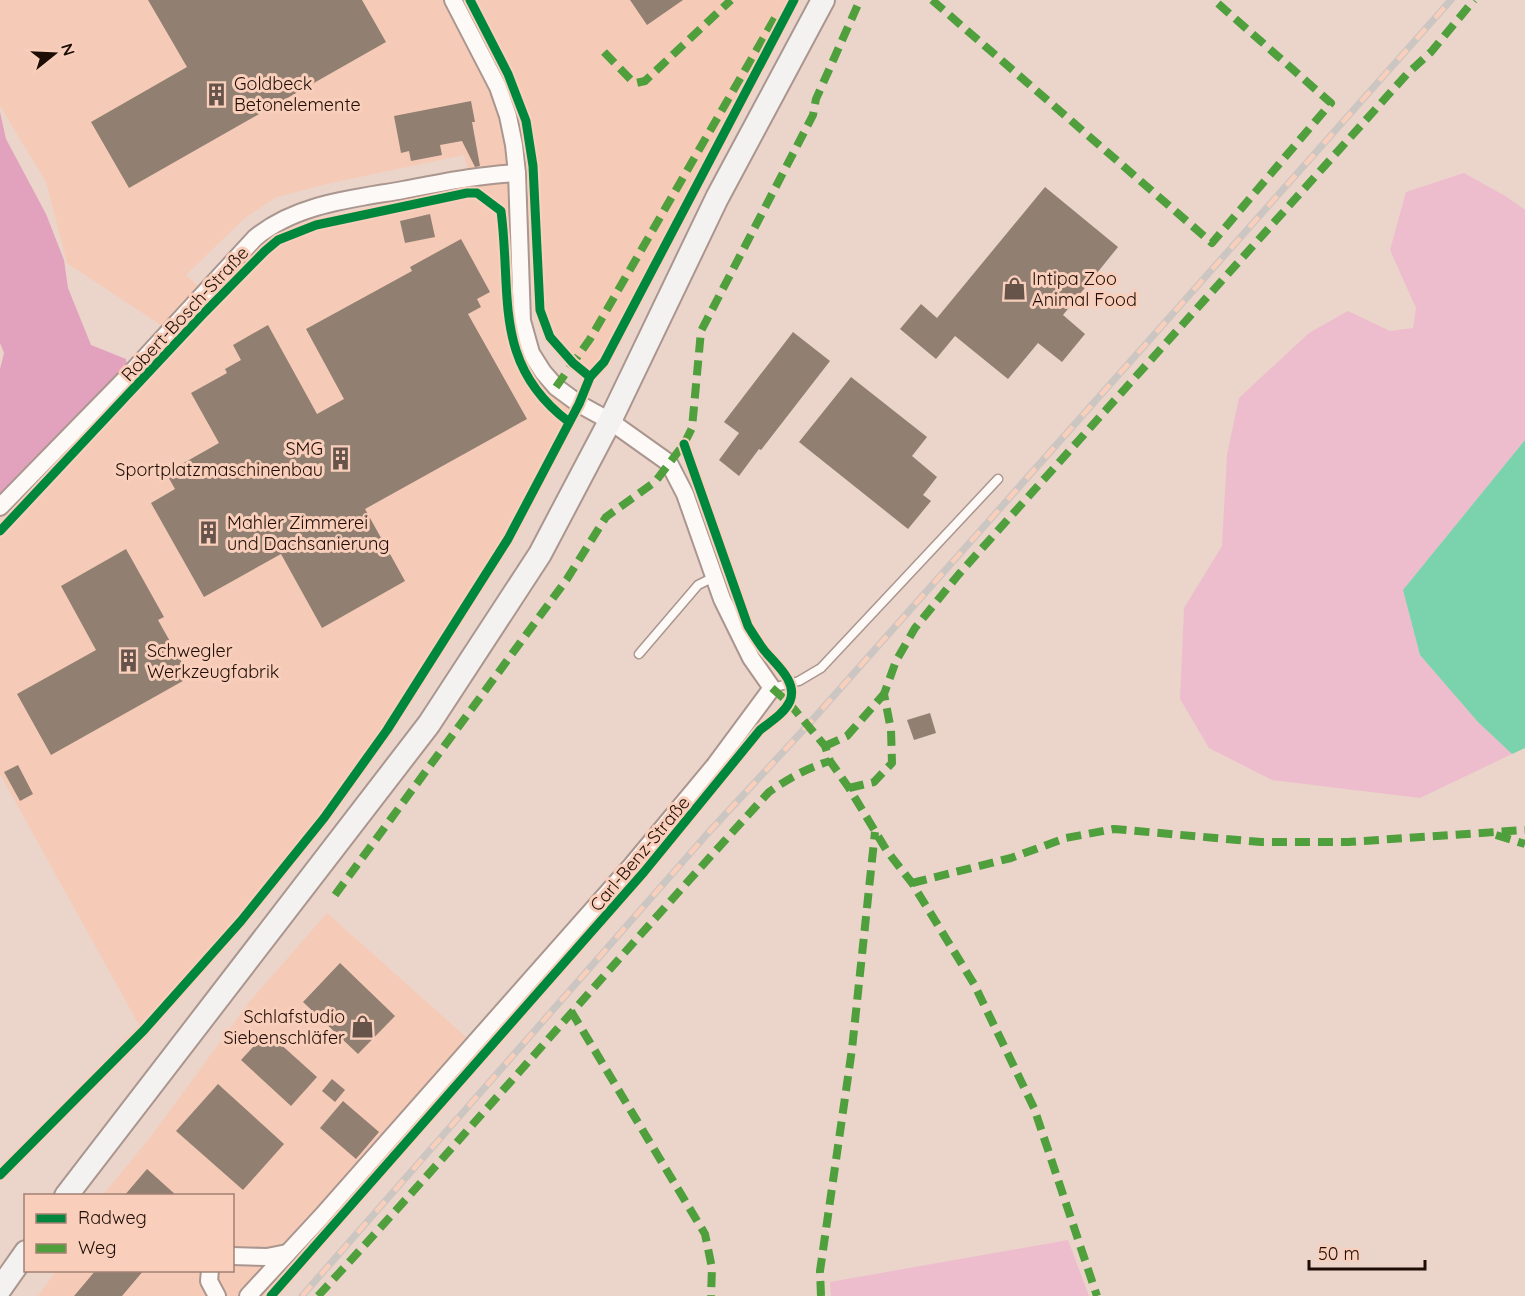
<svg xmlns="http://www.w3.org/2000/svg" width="1525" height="1296" viewBox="0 0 1525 1296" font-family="Quicksand,sans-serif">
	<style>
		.built { fill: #f5cbb7 }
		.green { fill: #edbdcd }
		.forest { fill: #e2a2bd }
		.water { fill: #7ad3ad }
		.building { fill: #917f71 }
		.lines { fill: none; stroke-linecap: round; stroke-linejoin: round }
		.lane-casing { stroke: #aa968e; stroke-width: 11 }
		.street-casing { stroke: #aa968e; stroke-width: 20 }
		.secondary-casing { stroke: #aa968e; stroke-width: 26 }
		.lane { stroke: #fcf9f7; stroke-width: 8 }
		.street { stroke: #fcf9f7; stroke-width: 16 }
		.secondary { stroke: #f3f2f1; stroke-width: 22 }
		.rail-casing { stroke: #ccc6c2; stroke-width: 7 }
		.rail { stroke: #f9cfbc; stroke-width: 4.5; stroke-dasharray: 14; stroke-linecap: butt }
		.quiet { stroke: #4f9f3d; stroke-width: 8; stroke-dasharray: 15 8; stroke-linecap: butt }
		.cycleway-casing { stroke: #f9cfbc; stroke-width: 13 }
		.cycleway { stroke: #00873e; stroke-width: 9 }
		.labels { text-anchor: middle; stroke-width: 6; stroke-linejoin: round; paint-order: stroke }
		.poi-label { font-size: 18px; fill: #1e0d05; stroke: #f9cfbc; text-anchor: start }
		.street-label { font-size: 18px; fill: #1e0d05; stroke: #f9cfbc }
	</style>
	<rect width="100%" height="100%" fill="#ebd4ca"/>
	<g class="built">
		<path d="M0 0H452L497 87 517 172 470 177 464 155 327 184 277 197 245 218 186 275 204 291 168 330 67 263 46 182 0 106Z"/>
		<path d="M472 0H792L604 361 590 374 574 363 553 337 543 310 538 263 535 167 528 122 510 75Z"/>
		<path d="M516 174 530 353 576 405 505 537 385 729 322 815 240 919 139 1025 0 774V531L205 313 265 251 279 240 316 225 473 193 475 177Z"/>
		<path d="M327 913 484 1053 268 1296H38L56 1271 232 1270V1196L103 1195 152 1135 250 1001Z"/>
	</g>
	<g class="green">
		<path d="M1464 173 1507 197 1525 210V440L1403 590 1420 655 1478 722 1512 754 1420 798 1272 780 1209 748 1180 699 1184 608 1222 546 1227 455 1239 398 1309 333 1348 311 1390 331 1413 328 1416 308 1390 250 1406 192Z"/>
		<path d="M1068 1240 1089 1296H831L830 1282Z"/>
	</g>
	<path class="forest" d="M0 112 6 139 46 214 64 260 68 288 91 345 126 359 128 374 0 506V369L4 353 0 343Z"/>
	<path class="water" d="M1525 440V748L1512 754 1478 722 1420 655 1403 590Z"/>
	<g class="building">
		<path d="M148 0H362L386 42 129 188 91 122 187 67Z"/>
		<path d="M630 0H683L647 25Z"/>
		<path d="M471 101 475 122H472L480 166 475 167 462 141 440 145 442 155 411 161 409 151 401 153 394 116Z"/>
		<path d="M1045 187 1118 247 1063 315 1085 334 1062 362 1038 343 1008 379 955 336 936 359 900 329 921 304 937 318Z"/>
		<path d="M430 214 435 237 405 243 400 221Z"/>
		<path d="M461 239 490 292 477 299 481 307 468 314 527 419 365 509 405 581 322 628 281 554 204 597 151 503 175 489 166 473 219 443 191 393 227 373 225 369 241 360 233 345 268 325 317 414 344 399 306 329 412 271 410 267Z"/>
		<path d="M793 332 830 361 761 450 759 449 739 476 719 460 739 433 724 422Z"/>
		<path d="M851 377 927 437 912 456 937 477 923 495 931 501 908 529 799 442Z"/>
		<path d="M126 549 164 617 158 620 190 677 51 755 17 694 96 650 61 586Z"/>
		<path d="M930 713 936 733 914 740 907 720Z"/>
		<path d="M18 765 33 794 20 801 4 772Z"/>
		<path d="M340 963 395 1016 358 1054 303 1002Z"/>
		<path d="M267 1032 317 1077 291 1106 241 1060Z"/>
		<path d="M332 1079 345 1090 335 1102 322 1091Z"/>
		<path d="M218 1084 284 1144 243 1190 176 1131Z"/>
		<path d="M343 1101 379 1132 356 1159 320 1128Z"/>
		<path d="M147 1169 177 1196H124Z"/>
		<path d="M96 1270H144L122 1296H74Z"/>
	</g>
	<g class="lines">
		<defs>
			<g id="lane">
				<path d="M639 654 698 585 714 577"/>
				<path d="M772 688 799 681 821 668 998 479"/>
			</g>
			<g id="street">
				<path d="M0 507 129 375 255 238C296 204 352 199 403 190 441 183 478 175 517 173"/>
				<path d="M232 1256 267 1257 287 1253"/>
				<path d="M210 1270 209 1281 217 1296"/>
				<path d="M248 1296 321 1217 632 865 715 765 772 688 751 658 722 599 685 494 669 463 610 421 579 404 556 387 543 372 531 353 522 321 517 173 514 145 508 116 498 87 453 0"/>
			</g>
			<g id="secondary">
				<path d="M66 1196 429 724 540 554 610 421 717 198 823 0"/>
				<path d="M0 1289 26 1252"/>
			</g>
		</defs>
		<use href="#lane" class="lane-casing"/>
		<use href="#street" class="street-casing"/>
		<use href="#secondary" class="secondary-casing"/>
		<use href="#lane" class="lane"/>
		<use href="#street" class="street"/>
		<use href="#secondary" class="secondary"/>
		<defs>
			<path id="rail" d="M302 1296 708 833 807 726 1451 0"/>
		</defs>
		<use href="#rail" class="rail-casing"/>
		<use href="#rail" class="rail"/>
		<g class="quiet">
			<path d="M932 0 1212 243 1331 103 1214 0"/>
			<path d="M604 52 632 81 636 83 645 81 731 0"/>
			<path d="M556 387 590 339 775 18"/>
			<path d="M772 688 789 703 825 746 830 761 849 788 887 851 912 883 974 984 1034 1108 1097 1296"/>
			<path d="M825 746 847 736 884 694"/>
			<path d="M849 788 874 782 892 763 891 730 884 694 896 661 915 628 959 574 1407 74 1431 52 1474 0"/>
			<path d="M1496 835 1525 844"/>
			<path d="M912 883 1011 858 1066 838 1114 829 1261 842H1348L1525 830"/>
			<path d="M335 895 567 579 606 517 655 482 684 444 692 428 701 331 813 115 816 99 860 0"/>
			<path d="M571 1011 705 1234 712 1268 711 1296"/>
			<path d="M318 1296C471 1130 617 958 769 792 789 778 807 768 830 761"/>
			<path d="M821 1296 820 1271 852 1049 875 832"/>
		</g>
		<defs>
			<g id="cycleway">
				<path d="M470 0 508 74 526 121 533 166 540 310 550 337 573 363 590 377"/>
				<path d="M0 531 205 312 265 251 278 240 316 225 467 193H477L501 211C512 295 492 364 569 422"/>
				<path d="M0 1175 144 1030 241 921 324 818 387 730 508 539 579 404 590 377 604 362 794 0"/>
				<path d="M271 1296 644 872 760 730C770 722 784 714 790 701 798 681 775 664 764 650 758 642 753 634 748 626L684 444"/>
			</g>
		</defs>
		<use href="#cycleway" class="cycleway-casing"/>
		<use href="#cycleway" class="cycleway"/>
	</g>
	<defs>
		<symbol id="building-bare" viewBox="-9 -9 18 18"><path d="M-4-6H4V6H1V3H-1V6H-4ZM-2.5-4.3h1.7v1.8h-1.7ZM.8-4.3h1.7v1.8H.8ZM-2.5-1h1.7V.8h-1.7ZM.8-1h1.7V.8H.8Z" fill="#66534a" stroke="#f9cfbc" stroke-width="2.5" paint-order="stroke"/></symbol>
		<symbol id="shop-bare" viewBox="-9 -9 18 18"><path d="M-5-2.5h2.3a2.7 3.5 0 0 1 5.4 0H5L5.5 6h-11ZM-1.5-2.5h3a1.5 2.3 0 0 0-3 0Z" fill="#66534a" stroke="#f9cfbc" stroke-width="2.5" paint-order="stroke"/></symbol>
	</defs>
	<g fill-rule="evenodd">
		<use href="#building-bare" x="200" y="78" width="33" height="33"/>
		<use href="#shop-bare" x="998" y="272" width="33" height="33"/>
		<use href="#building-bare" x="324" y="442" width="33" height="33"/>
		<use href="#building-bare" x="192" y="516" width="33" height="33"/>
		<use href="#building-bare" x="112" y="644" width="33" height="33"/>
		<use href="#shop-bare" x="346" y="1010" width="33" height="33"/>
	</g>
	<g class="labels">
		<g class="poi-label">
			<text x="234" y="90">Goldbeck<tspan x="234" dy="21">Betonelemente</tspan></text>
			<text x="1032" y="285">Intipa Zoo<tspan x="1032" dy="21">Animal Food</tspan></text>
			<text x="323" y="455" text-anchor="end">SMG<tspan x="323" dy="21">Sportplatzmaschinenbau</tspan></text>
			<text x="227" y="529">Mahler Zimmerei<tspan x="227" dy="21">und Dachsanierung</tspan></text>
			<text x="147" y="657">Schwegler<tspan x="147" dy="21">Werkzeugfabrik</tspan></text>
			<text x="345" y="1023" text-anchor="end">Schlafstudio<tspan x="345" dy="21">Siebenschläfer</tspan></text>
		</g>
		<g class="street-label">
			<text transform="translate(185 314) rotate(-47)" y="6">Robert-Bosch-Straße</text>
			<text transform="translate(640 854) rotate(-50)" y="6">Carl-Benz-Straße</text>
		</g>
	</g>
	<rect x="24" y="1194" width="210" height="78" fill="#f9cfbc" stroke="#a18173" stroke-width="1.5"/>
	<rect x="36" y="1214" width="30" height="9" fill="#00873e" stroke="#a18173" stroke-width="1.5"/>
	<text x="78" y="1224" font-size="18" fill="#1e0d05">Radweg</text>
	<rect x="36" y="1244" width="30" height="9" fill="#4f9f3d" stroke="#a18173" stroke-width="1.5"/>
	<text x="78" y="1254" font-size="18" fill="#1e0d05">Weg</text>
	<g transform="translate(54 54) rotate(72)" stroke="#f9cfbc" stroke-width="4.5" paint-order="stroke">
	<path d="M0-4.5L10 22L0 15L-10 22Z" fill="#1e0d05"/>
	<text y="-9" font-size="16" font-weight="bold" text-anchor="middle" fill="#1e0d05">N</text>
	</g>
	<path d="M1309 1260v9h116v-9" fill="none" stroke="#1e0d05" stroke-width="3"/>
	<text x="1318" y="1260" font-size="18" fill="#1e0d05" stroke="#f9cfbc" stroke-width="4.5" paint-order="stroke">50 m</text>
</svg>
